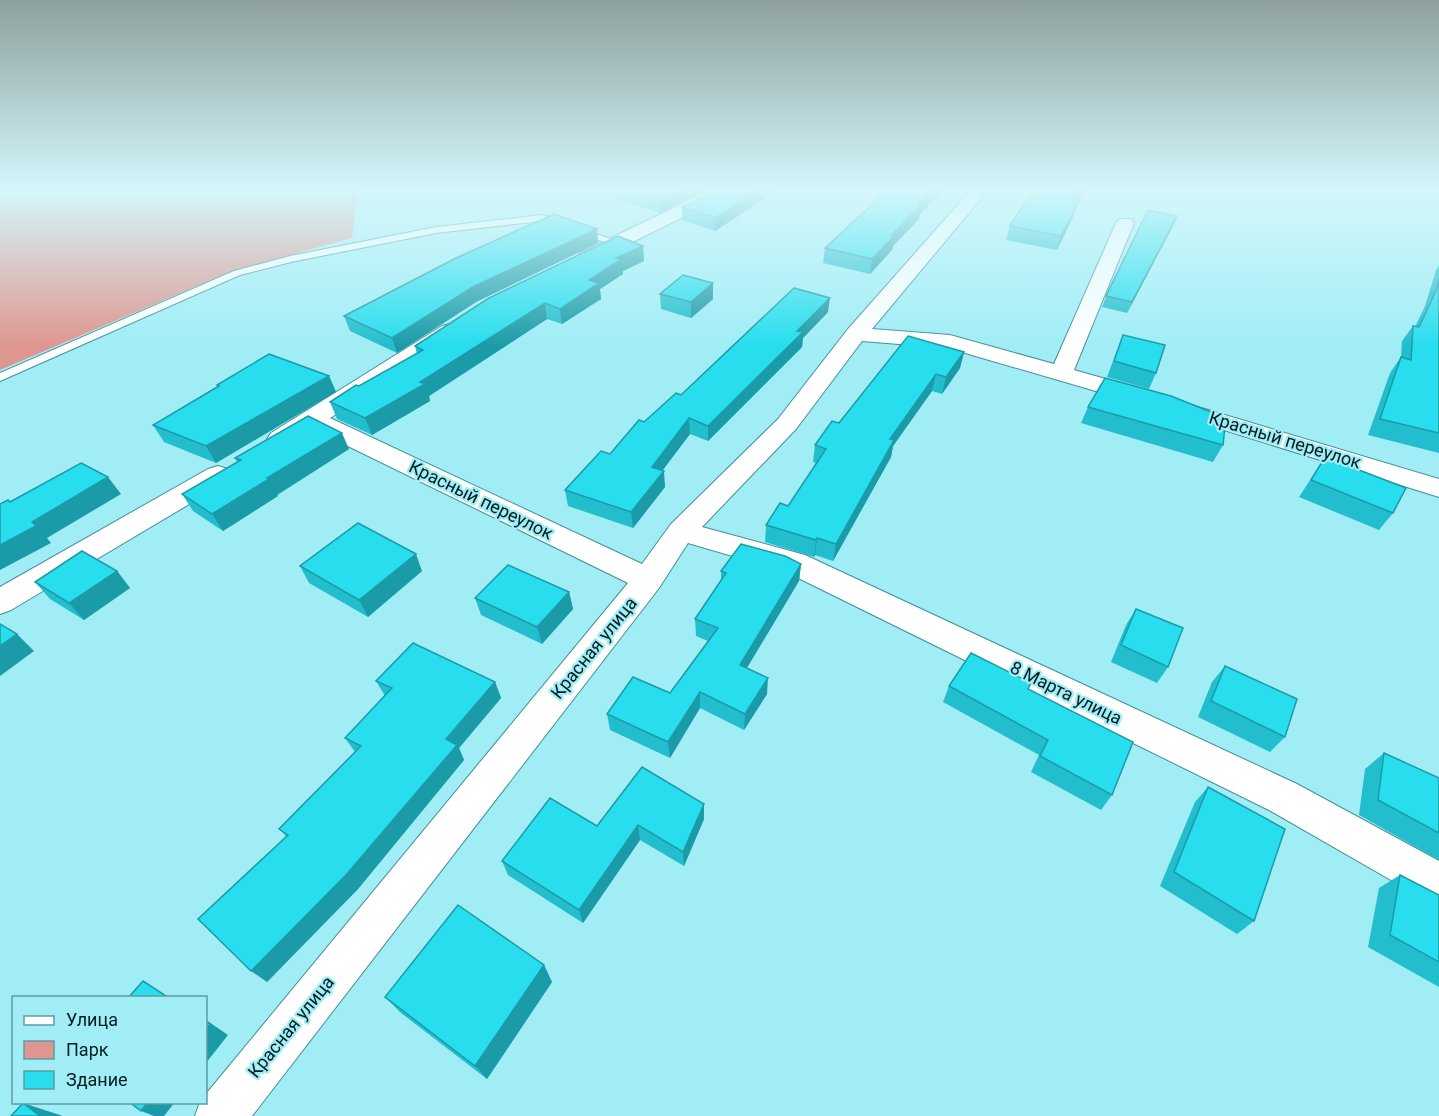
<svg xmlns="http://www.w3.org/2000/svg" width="1439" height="1116" viewBox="0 0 1439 1116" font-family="Roboto,sans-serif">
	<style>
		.green { fill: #de9790 }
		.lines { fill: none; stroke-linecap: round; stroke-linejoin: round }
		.lane-casing { stroke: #428f98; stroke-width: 2 }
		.street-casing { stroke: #428f98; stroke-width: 2 }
		.lane { fill: #fff; fill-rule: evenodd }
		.street { fill: #fff; fill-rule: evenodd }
		.wall { fill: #22becd }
		.shaded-wall { fill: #1b9ba7 }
		.building { fill: #27ddee; stroke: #1b9ba7; stroke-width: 1.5 }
		.labels { text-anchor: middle; stroke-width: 4.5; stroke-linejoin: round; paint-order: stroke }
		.street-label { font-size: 18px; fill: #001d20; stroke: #a0edf6 }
	</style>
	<rect width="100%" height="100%" fill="#a0edf6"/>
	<path class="green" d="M0 190H358L352 238 232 271 0 370Z"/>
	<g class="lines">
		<defs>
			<path id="lane" d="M543 215 622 243 614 245 542 221 436 233 291 262 240 275 0 381V373L234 271 290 256 436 227Z"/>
			<g id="street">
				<path d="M711 190H732L730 194 594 261H580L578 257 580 253Z"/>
				<path d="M971 190H988L872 329 950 335 1054 364 1116 223 1119 219H1131L1134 223 1074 370 1148 391 1151 396 1148 401 1139 403 1130 401 948 348 862 341 796 429 702 527 805 555 1297 784 1439 861V905L1424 899 1269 810 784 571 688 543 659 588 252 1116H195L200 1102H206V1094L628 583 313 429C299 438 288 449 271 445L267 439 271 433 442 326 450 324 458 326 461 331 458 336 330 418 642 564 671 524 778 419 848 329Z"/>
				<path d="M1188 404 1439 479V497L1179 416 1176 411 1179 406Z"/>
				<path d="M218 466 228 469 231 475 228 481 11 610 0 614V587L208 469Z"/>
			</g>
		</defs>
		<use href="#lane" class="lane-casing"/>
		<use href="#street" class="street-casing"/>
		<use href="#lane" class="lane"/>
		<use href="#street" class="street"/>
	</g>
	<g class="wall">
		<path d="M616 190H707L660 213 617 199Z"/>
		<path d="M719 190H778L715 231 682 220V207Z"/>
		<path d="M888 190H943L920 214 919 219 893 246 892 250 870 274 823 263 825 248Z"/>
		<path d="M1088 190 1077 201 1074 215 1057 250 1006 240 1010 226Z"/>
		<path d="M1177 216 1173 226 1127 313 1102 307 1109 289Z"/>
		<path d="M597 229 598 243 476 302 397 353 350 331 344 316Z"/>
		<path d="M643 246 644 261 623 271V274L600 289 601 299 562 324 547 319 429 396 430 401 372 435 337 419 330 402 417 354 415 346Z"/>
		<path d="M1439 265V453L1368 435 1390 373 1401 357 1402 341 1413 326 1415 327 1425 306 1436 270Z"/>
		<path d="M660 294 713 299 691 318 661 309Z"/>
		<path d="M828 312 803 338 802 347 708 441 690 434 662 471 665 487 633 528 568 506 565 490 610 454 644 422 681 395Z"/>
		<path d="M1123 335 1156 373 1149 389 1107 377Z"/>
		<path d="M964 352 960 368 942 394 932 391 893 446 891 457 833 561 815 555 814 557 765 542 766 525 788 506 816 463 813 462 815 445 839 423Z"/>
		<path d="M329 376 336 392 216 463 164 442 153 425 218 386 217 385Z"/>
		<path d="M1088 407 1223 445 1213 462 1081 423Z"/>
		<path d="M349 449 277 495 278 496 223 531 193 511 182 494 237 462 235 458Z"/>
		<path d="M1325 457 1393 513 1379 530 1299 497Z"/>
		<path d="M801 564 799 581 747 668 767 694 744 730 700 708 670 758 610 730 607 714 670 693 708 641 696 636 695 619 721 582V571Z"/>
		<path d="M300 566 422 571 368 617 309 583Z"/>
		<path d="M117 571 130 588 84 620 50 599 35 582Z"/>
		<path d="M569 592 573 609 542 644 481 615 475 598Z"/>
		<path d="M1136 609 1168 667 1157 683 1111 662 1126 625Z"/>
		<path d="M1225 666 1285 737 1270 752 1198 717 1212 682Z"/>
		<path d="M376 681 495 682 501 698 459 748 464 760 358 889 267 982 286 836 279 829 355 752 345 738 385 696Z"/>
		<path d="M949 686 1028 689 1112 795 1101 810 1031 772 1039 755 943 702Z"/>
		<path d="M1384 753 1439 778V860L1359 815 1365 769Z"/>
		<path d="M1208 787 1254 921 1237 934 1160 886 1195 802Z"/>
		<path d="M704 804V819L684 866 640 840 583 923 508 875 502 861 597 826Z"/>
		<path d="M1400 875 1439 895V987L1368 947 1379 888Z"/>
		<path d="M544 965 552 982 487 1079 401 1013 385 997Z"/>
	</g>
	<g class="shaded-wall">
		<path d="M684 190H707L660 213 659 202Z"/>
		<path d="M759 190H778L715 231V218Z"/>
		<path d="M932 190H943L920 214 919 219 893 246 892 250 870 274 872 259 918 204Z"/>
		<path d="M1078 190H1088L1064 213 1069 199Z"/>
		<path d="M1079 201 1074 215 1057 250 1061 236Z"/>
		<path d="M1177 216 1173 226 1127 313 1132 302Z"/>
		<path d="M597 229 598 243 476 302 397 353 392 338 473 287Z"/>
		<path d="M643 246 644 261 623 271V274L600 289 601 299 562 324 560 309 589 280 616 258Z"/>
		<path d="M713 283V299L691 318V302Z"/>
		<path d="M830 298 828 312 803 338 802 347 708 441V426L797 331Z"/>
		<path d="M545 303 547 319 429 396 430 401 372 435 365 418 420 382Z"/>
		<path d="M964 352 960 368 942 394 946 377Z"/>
		<path d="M936 374 932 391 893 446 891 457 833 561 836 544 890 439Z"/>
		<path d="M329 376 336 392 216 463 206 446Z"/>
		<path d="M689 418 690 434 653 483 652 467Z"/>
		<path d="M342 433 349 449 277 495 278 496 223 531 212 514 267 478Z"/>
		<path d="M664 471 665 487 633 528 631 512Z"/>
		<path d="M108 477 121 494 47 538 51 543 0 570V545L32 522Z"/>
		<path d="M817 538 815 555 814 557 816 540Z"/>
		<path d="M416 554 422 571 368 617 359 600Z"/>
		<path d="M801 564 799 581 739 681 740 665Z"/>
		<path d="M117 571 130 588 84 620 69 603Z"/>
		<path d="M569 592 573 609 542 644 537 627Z"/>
		<path d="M17 634 34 651 0 676V646Z"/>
		<path d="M768 678 767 694 744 730 745 714Z"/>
		<path d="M495 682 501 698 459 748 464 760 358 889 267 982 251 971Z"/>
		<path d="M700 692V708L670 758 668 742Z"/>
		<path d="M704 804V819L684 866 683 852Z"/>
		<path d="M638 825 640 840 583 923 579 910Z"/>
		<path d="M544 965 552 982 487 1079 475 1066Z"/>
		<path d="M206 1020 228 1035 206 1063Z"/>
		<path d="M148 1102H175L164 1116H154L141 1111Z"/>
		<path d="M23 1103 60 1115 62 1116H40Z"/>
	</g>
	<g class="building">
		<path d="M622 190H684L659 202Z"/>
		<path d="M719 190H759L715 218 682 207Z"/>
		<path d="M888 190H932L918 204H921L892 235H895L872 259 825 248Z"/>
		<path d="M1037 190H1078L1069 199 1079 201 1061 236 1010 226 1020 210Z"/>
		<path d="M1148 210 1177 216 1132 302 1106 296Z"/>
		<path d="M554 214 597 229 473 287 392 338 344 316 456 258Z"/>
		<path d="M618 236 643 246 616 258 622 259 589 280 599 283 560 309 545 303 420 382 425 384 365 418 330 402 356 385 359 386 423 350 415 346 489 298Z"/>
		<path d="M683 275 713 283 691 302 660 294Z"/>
		<path d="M1439 279V433L1380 419 1401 357 1411 360 1413 326 1419 327 1436 291Z"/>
		<path d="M794 288 830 298 797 331 803 332 708 426 689 418 652 467 664 471 631 512 565 490 601 451 610 454 639 420 644 422 676 393 681 395Z"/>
		<path d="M1123 335 1165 345 1156 373 1114 361Z"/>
		<path d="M908 336 964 352 946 377 936 374 890 439 894 440 836 544 817 538 816 540 766 525 780 503 788 506 826 449 815 445 832 421 839 423Z"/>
		<path d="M269 354 329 376 206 446 153 425 219 386 217 385Z"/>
		<path d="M1105 378 1171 396 1226 418 1223 445 1088 407Z"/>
		<path d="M308 416 342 433 267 478 269 479 212 514 182 494 241 460 235 458Z"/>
		<path d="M1325 457 1406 488 1393 513 1311 480Z"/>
		<path d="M81 463 108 477 32 522 36 526 0 545V504L8 500 10 502Z"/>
		<path d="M358 523 416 554 359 600 300 566Z"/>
		<path d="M741 544 785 556 801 564 740 665 768 678 745 714 700 692 668 742 607 714 633 677 670 693 718 628 695 619 726 573 721 571Z"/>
		<path d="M82 551 117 571 69 603 35 582Z"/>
		<path d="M508 565 569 592 537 627 475 598Z"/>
		<path d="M1136 609 1183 628 1168 667 1121 645Z"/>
		<path d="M0 624 17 634 0 646Z"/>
		<path d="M413 643 495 682 446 739 457 745 346 875 251 971 198 919 288 835 279 829 361 746 345 738 392 688 376 681Z"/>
		<path d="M971 653 1031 683 1028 689 1133 742 1112 795 1040 756 1048 740 949 686Z"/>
		<path d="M1225 666 1297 699 1285 737 1211 701Z"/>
		<path d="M1384 753 1439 778V833L1378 800Z"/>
		<path d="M642 767 704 804 683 852 638 825 579 910 502 861 550 798 597 826Z"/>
		<path d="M1208 787 1285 829 1254 921 1174 872Z"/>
		<path d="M1400 875 1439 895V962L1390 935Z"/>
		<path d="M458 905 544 965 475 1066 385 997Z"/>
		<path d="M143 981 169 998H128Z"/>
		<path d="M206 1021 210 1024 206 1030Z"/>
		<path d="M129 1102H148L141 1111Z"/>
		<path d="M23 1103 40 1116H11Z"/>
	</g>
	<linearGradient id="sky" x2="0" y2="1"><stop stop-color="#8da09e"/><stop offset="0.55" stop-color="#d4f7fb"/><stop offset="1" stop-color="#d4f7fb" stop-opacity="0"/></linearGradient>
	<rect width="1439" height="346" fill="url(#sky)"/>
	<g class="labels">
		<g class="street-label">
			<text transform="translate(1285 440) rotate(17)" y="6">Красный переулок</text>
			<text transform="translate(481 500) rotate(26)" y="6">Красный переулок</text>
			<text transform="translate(594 648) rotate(-51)" y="6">Красная улица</text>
			<text transform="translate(1066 693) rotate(26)" y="6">8 Марта улица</text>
			<text transform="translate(291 1027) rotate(-51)" y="6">Красная улица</text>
		</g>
	</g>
	<rect x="12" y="996" width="195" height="108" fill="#a0edf6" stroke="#609aa0" stroke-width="1.5"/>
	<rect x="24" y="1016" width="30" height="9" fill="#ffffff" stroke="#609aa0" stroke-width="1.5"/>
	<text x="66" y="1026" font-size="18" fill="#001d20">Улица</text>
	<rect x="24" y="1041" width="30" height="18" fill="#de9790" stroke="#609aa0" stroke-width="1.5"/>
	<text x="66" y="1056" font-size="18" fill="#001d20">Парк</text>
	<rect x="24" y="1071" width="30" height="18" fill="#27ddee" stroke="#609aa0" stroke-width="1.5"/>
	<text x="66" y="1086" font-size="18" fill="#001d20">Здание</text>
</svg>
